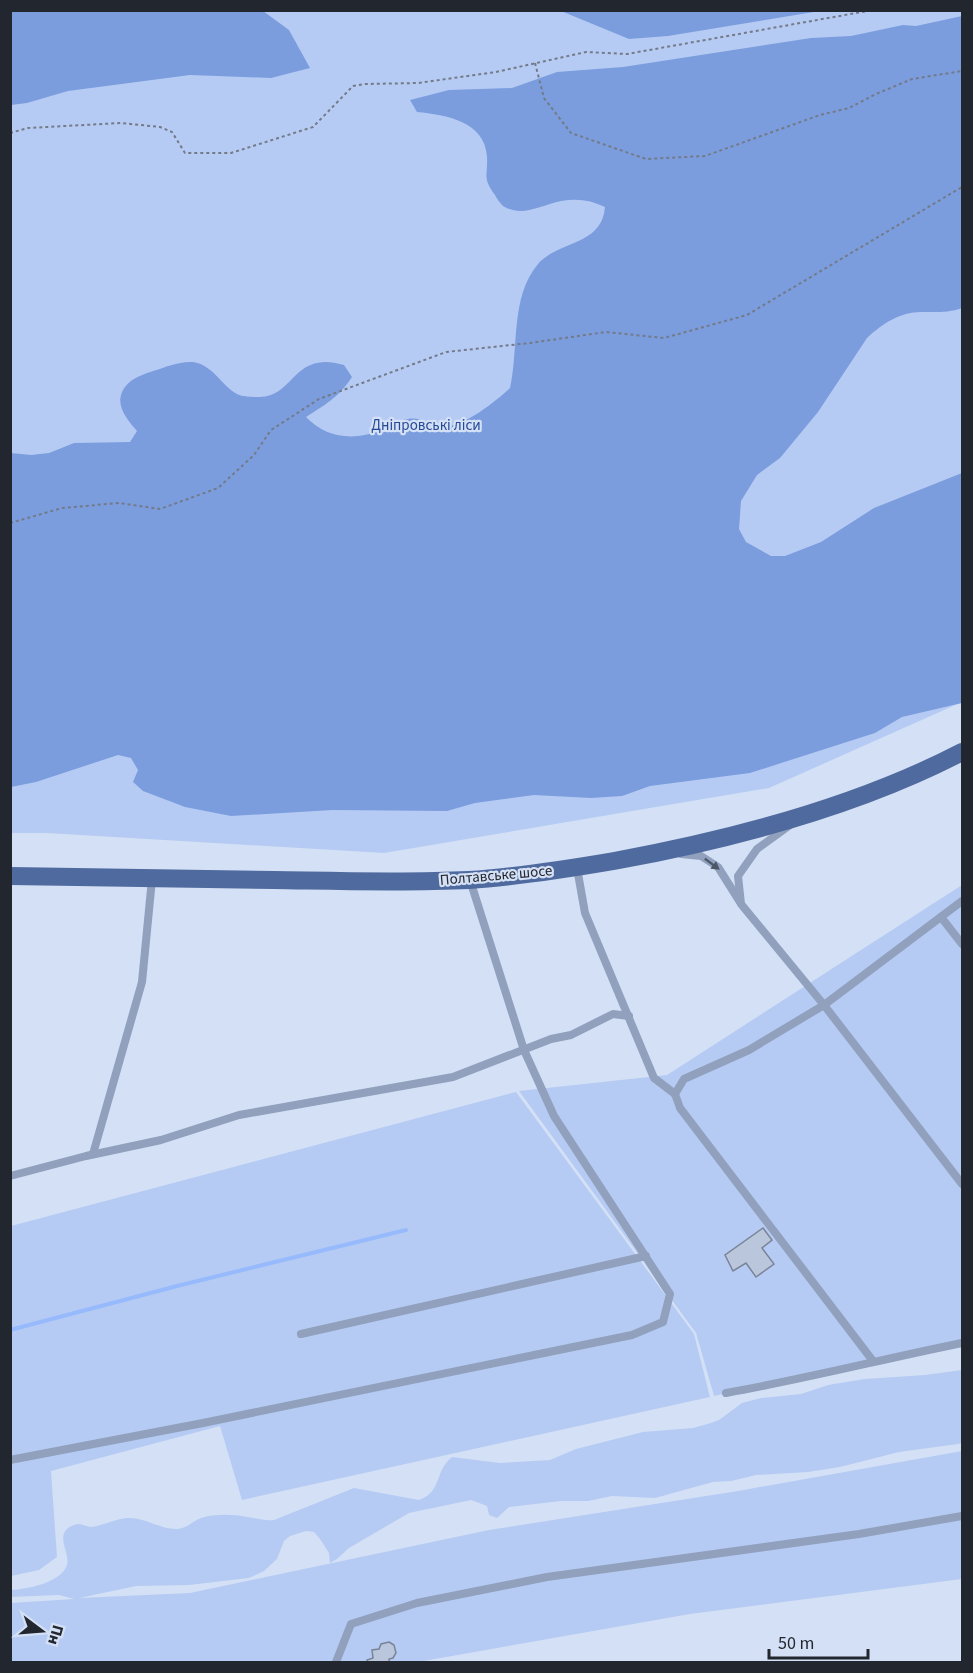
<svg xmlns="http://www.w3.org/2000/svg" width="973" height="1673" viewBox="0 0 973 1673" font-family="'Source Sans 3',sans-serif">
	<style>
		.green { fill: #b6cbf3 }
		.forest { fill: #7b9dde }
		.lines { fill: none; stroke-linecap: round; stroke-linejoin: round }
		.stream { stroke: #97bafd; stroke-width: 4 }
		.building { fill: #bac6db; stroke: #7a8498; stroke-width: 1.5 }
		.path { stroke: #737a88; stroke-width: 2; stroke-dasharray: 3 3; stroke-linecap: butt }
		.lane { stroke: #90a0bd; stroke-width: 8 }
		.primary { stroke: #4f6a9e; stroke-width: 18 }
		.oneway { fill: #4e5767 }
		.labels { text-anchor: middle; stroke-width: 4.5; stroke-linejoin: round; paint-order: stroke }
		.park-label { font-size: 15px; fill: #254a97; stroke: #d4e0f5 }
		.street-label { font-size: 15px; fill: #22262e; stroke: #d4e0f5 }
	</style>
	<rect width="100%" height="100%" fill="#d4e0f5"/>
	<g class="green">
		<path d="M11 11H962V702L769 788 384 853 47 833H11Z"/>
		<path d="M962 885V1342L714 1396 696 1333 519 1091 667 1075Z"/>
		<path d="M516 1092 694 1334 710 1397 242 1500 220 1426 51 1471 57 1557 39 1570 11 1576V1226Z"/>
		<path d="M962 1370V1443L958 1444 899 1452 840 1467 808 1472 756 1475 731 1481 713 1482 655 1498 612 1496 588 1501H561L509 1507 497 1518 489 1515 487 1506 471 1500 409 1513 349 1548 337 1559 330 1563 329 1553 320 1539 314 1532 306 1531 290 1536 284 1541 277 1559 264 1571 249 1578 189 1585 136 1586 79 1598 190 1593 489 1530 738 1491 962 1451V1579L690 1614 418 1662H11V1603L74 1599 59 1595 10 1597 11 1590C27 1589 61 1583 67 1565 71 1553 52 1533 74 1525 81 1522 85 1527 92 1527 100 1526 116 1519 127 1518 145 1517 159 1529 176 1529 187 1529 192 1521 201 1518 214 1514 233 1514 247 1517 257 1518 263 1521 274 1520L354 1488 419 1500C443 1491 434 1471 452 1457L500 1463 550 1460 576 1449 643 1432 693 1428 711 1423 719 1420 742 1403 761 1398 801 1394 828 1385 865 1379 925 1375Z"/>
	</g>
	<g class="forest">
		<path d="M10 11H263L289 30 310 68 271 78 190 75 68 91 27 103 11 105Z"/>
		<path d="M561 11H820L668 36 629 39Z"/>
		<path d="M962 16V308C948 313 936 312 921 312 900 312 882 324 867 338L818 412 780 458 757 475 741 501 739 529 746 542 771 556H785L821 542 874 508 962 473V703L902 717 875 733 750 773 650 786 622 796 591 798 534 795 475 803 447 811 332 810 231 816 185 807 143 791 133 782 138 770 131 758 118 755 36 782 11 787V453L31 455 49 453 74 443 130 442 137 431C129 422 117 408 121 395 126 380 139 376 153 371 166 367 179 361 193 362 213 365 221 385 237 394 242 397 254 397 260 397 295 396 293 350 344 365L352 377C338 398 326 404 306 417 323 435 346 440 369 434 383 431 395 421 408 419 422 416 429 428 443 427 465 426 495 402 510 388 519 348 510 297 538 264 559 240 602 246 605 207 591 200 577 198 561 201 541 205 522 218 503 206 500 203 497 199 495 195 482 177 488 177 487 157 485 121 446 115 417 112L410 100 449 90 512 88 557 72 623 67 811 38 851 36 903 25 916 26Z"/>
	</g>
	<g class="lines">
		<path class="stream" d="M10 1330 177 1286 406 1230"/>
	</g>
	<g class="building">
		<path d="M763 1228 772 1240 762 1248 774 1264 756 1277 746 1263 733 1271 725 1255Z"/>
		<path d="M389 1642 394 1645 396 1653 393 1658 389 1659V1662H367V1660L373 1658 372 1650 379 1649 381 1644Z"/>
	</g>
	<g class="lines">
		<g class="path">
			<path d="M535 63 544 98 571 133 646 159 705 156 820 115 849 108 876 94 912 79 962 71"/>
			<path d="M10 133 28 128 121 123 160 127 172 132 185 153H231L313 127 353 86 365 84 418 83 496 72 586 52 627 54 873 10"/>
			<path d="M10 523 62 508 119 503 160 509 218 488 254 455 271 430 319 399 446 352 530 343 606 332 664 338 747 315 962 187"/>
		</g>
		<g class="lane">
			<path d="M790 825 757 849 738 876 741 904 824 1005 962 1184"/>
			<path d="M681 854 701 856 718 867 740 902"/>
			<path d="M577 868 585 913 654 1078 675 1094"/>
			<path d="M941 917 962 944"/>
			<path d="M93 1154 142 982 152 879"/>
			<path d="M10 1176 86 1156 161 1140 239 1115 453 1077 551 1039 571 1035 613 1014 629 1016"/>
			<path d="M301 1334 646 1256"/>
			<path d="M873 1361 680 1108 675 1094 684 1079 749 1050 824 1005 962 901"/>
			<path d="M726 1393C805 1379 883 1359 962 1343"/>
			<path d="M10 1460 203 1423 632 1335 663 1322 670 1294 554 1116 524 1050 470 880"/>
			<path d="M336 1662 351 1624 417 1603 547 1577 859 1534 962 1516"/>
		</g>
		<path class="primary" d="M10 876C98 878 186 879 274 880 339 881 404 883 469 880 518 877 567 869 614 861 729 840 858 806 962 752"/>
	</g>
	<defs><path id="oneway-solid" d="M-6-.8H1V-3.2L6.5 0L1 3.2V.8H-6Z" transform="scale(1.5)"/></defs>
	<use class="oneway" href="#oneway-solid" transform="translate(712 864) rotate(37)"/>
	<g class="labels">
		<g class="park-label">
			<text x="426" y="430">Дніпровські ліси</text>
		</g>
		<g class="street-label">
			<text transform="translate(496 875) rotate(-5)" y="5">Полтавське шосе</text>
		</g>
	</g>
	<rect width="973" height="1673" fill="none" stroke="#22262e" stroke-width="24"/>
	<g transform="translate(42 1631) rotate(106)" stroke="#d4e0f5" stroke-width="4.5" paint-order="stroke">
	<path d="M0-4.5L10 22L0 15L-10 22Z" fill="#22262e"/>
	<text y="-9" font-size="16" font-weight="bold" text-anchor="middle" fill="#22262e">Пн</text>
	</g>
	<path d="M769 1649v9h99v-9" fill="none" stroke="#22262e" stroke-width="3"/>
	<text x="778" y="1649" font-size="18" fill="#22262e" stroke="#d4e0f5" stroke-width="4.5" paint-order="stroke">50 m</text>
</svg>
